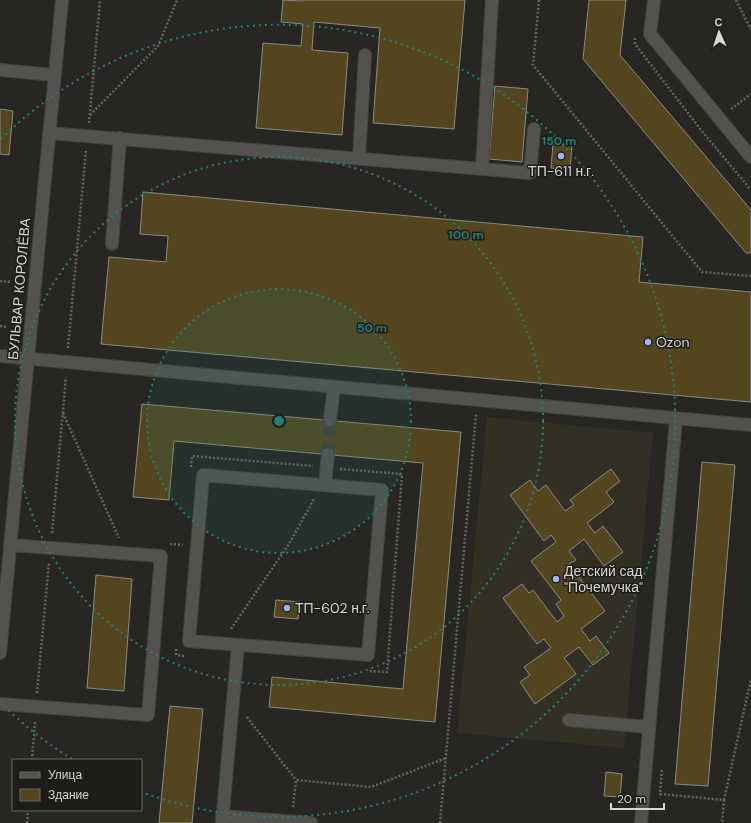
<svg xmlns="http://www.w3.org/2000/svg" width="751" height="823" viewBox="0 0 751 823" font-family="'DM Sans',sans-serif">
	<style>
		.built { fill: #322f25 }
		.building { fill: #53461e; stroke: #8c8a86 }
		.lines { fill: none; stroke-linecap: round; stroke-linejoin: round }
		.minor-tunnel { stroke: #42413d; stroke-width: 12; stroke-dasharray: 12 6; stroke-linecap: butt }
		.minor-casing { stroke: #44433f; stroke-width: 14 }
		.path { stroke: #666561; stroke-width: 2.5; stroke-dasharray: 2 2; stroke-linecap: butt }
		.minor { stroke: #53524e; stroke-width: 12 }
		.ring { fill: none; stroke: #238078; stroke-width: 2; stroke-dasharray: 2 4 }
		.poi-dot { fill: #9eb3fd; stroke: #1e1c19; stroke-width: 1.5 }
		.labels { text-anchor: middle; stroke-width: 3; stroke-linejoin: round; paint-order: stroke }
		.poi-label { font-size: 14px; fill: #d8d7d4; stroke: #1e1c19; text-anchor: start }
		.street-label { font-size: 14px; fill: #d8d7d4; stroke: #1e1c19 }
		.centre { fill: #238078; stroke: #1e1c19; stroke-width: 2 }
		.ring-label { font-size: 12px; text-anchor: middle; font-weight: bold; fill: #238078; stroke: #1e1c19; stroke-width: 3; stroke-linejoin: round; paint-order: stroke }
	</style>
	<rect width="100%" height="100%" fill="#272622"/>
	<path class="built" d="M487 417 653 433 624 748 457 733Z"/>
	<g class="building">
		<path d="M283 0 302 1V0H465L454 129 373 123 380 28 314 22 312 50 348 53 342 135 256 128 263 43 301 46 303 24 281 22Z"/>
		<path d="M589 0H626L620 55 751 210V253H746L583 59Z"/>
		<path d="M495 86 528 89 522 162 489 159Z"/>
		<path d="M0 109 13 111 9 155 0 154Z"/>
		<path d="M553 143 572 145 570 170 551 168Z"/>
		<path d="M143 192 643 237 639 282 751 292V402L101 344 109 257 166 262 168 236 140 234Z"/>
		<path d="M142 404 461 432 435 722 269 707 272 677 403 689 423 463 174 441 169 500 133 497Z"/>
		<path d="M702 462 735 465 708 786 675 784Z"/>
		<path d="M611 469 620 481 606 492 614 502 587 523 595 533 603 526 623 552 604 566 584 539 569 551 576 560 569 564 605 611 581 629 590 641 596 636 609 653 593 665 579 647 564 658 576 674 535 704 520 682 530 675 524 667 551 648 544 639 537 644 503 598 522 584 529 593 533 590 557 622 564 616 556 604 561 600 531 561 556 542 551 535 544 541 510 495 530 480 538 491 546 485 565 511 574 505 570 500Z"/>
		<path d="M96 575 132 579 124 691 87 688Z"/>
		<path d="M276 600 300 602 298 619 274 617Z"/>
		<path d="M170 706 203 709 192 823H159Z"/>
		<path d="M606 772 622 774 620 797 604 796Z"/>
	</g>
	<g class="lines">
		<path class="minor-tunnel" d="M328 454 330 420"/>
		<defs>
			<g id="minor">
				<path d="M654 0 650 34 751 157"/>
				<path d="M0 70 54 75"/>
				<path d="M49 133 530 173 534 129"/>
				<path d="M359 158 365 55"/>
				<path d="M482 168 492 0"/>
				<path d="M112 244 120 138"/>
				<path d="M0 356 751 425"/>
				<path d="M330 420 334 387"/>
				<path d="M203 475 382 490 368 655 189 641Z"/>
				<path d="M325 485 328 454"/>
				<path d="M0 653 62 0"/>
				<path d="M0 704 148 715 161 556 10 545"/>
				<path d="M569 720 649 727"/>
				<path d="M222 816 311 823"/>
				<path d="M222 823 238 645"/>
				<path d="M641 823 676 419"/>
			</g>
		</defs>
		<use href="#minor" class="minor-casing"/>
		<g class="path">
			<path d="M539 0 533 65 702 272 751 276"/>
			<path d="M736 0 751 30"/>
			<path d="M635 38V44L701 130 751 190"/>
			<path d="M731 109 751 94"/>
			<path d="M90 115 158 46 177 0"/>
			<path d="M89 123 100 0"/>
			<path d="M0 281 12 282"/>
			<path d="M0 326 8 327"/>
			<path d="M68 348 86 150"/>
			<path d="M63 413 119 538"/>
			<path d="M191 467 192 456 313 466"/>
			<path d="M340 469 402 474 387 672 368 671"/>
			<path d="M52 533 66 377"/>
			<path d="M170 544 183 545"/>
			<path d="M231 629 289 544 314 499"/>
			<path d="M176 649V655L184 656"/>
			<path d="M37 693 49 562"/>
			<path d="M247 717 296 780"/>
			<path d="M32 760 35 722"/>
			<path d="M662 770 660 794 724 800 722 823"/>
			<path d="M724 800 751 679"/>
			<path d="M293 807 296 780 371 787 446 758"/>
			<path d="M27 823 28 810"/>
			<path d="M440 823 476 414"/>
		</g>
		<use href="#minor" class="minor"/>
	</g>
	<circle cx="279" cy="421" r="132" fill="#238078" fill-opacity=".12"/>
	<g class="ring">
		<circle cx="279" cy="421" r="132"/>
		<circle cx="279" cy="421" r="264"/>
		<path d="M72 759A396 396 0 0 1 1 703M1 139A396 396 0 1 1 144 793"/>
	</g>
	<g class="poi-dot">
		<circle cx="561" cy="156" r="4"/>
		<circle cx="648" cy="342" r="4"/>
		<circle cx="556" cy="579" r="4"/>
		<circle cx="287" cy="608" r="4"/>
	</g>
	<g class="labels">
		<g class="poi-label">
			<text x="561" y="176" text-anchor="middle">ТП-611 н.г.</text>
			<text x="656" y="347">Ozon</text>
			<text x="564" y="576">Детский сад<tspan x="564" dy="16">"Почемучка"</tspan></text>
			<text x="295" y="613">ТП-602 н.г.</text>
		</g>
		<g class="street-label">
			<text transform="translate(19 289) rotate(-85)" y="5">БУЛЬВАР КОРОЛЁВА</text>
		</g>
	</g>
	<circle cx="279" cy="421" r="6" class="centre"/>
	<g class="ring-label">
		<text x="559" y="145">150 m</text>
		<text x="466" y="239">100 m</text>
		<text x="372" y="332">50 m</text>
	</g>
	<rect x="12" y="759" width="130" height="52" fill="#1e1c19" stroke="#686764"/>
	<rect x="20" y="772" width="20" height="6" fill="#53524e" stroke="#686764"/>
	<text x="48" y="779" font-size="12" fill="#d8d7d4">Улица</text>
	<rect x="20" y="789" width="20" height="12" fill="#53461e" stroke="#686764"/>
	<text x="48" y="799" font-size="12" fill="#d8d7d4">Здание</text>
	<g transform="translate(719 32) rotate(357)" stroke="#1e1c19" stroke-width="3" paint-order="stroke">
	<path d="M0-3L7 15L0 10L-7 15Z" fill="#d8d7d4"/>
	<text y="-6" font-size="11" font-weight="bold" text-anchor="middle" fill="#d8d7d4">С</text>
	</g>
	<path d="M611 803v6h53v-6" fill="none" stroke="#d8d7d4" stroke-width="2"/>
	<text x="617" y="803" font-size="12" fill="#d8d7d4" stroke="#1e1c19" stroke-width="3" paint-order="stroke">20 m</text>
</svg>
